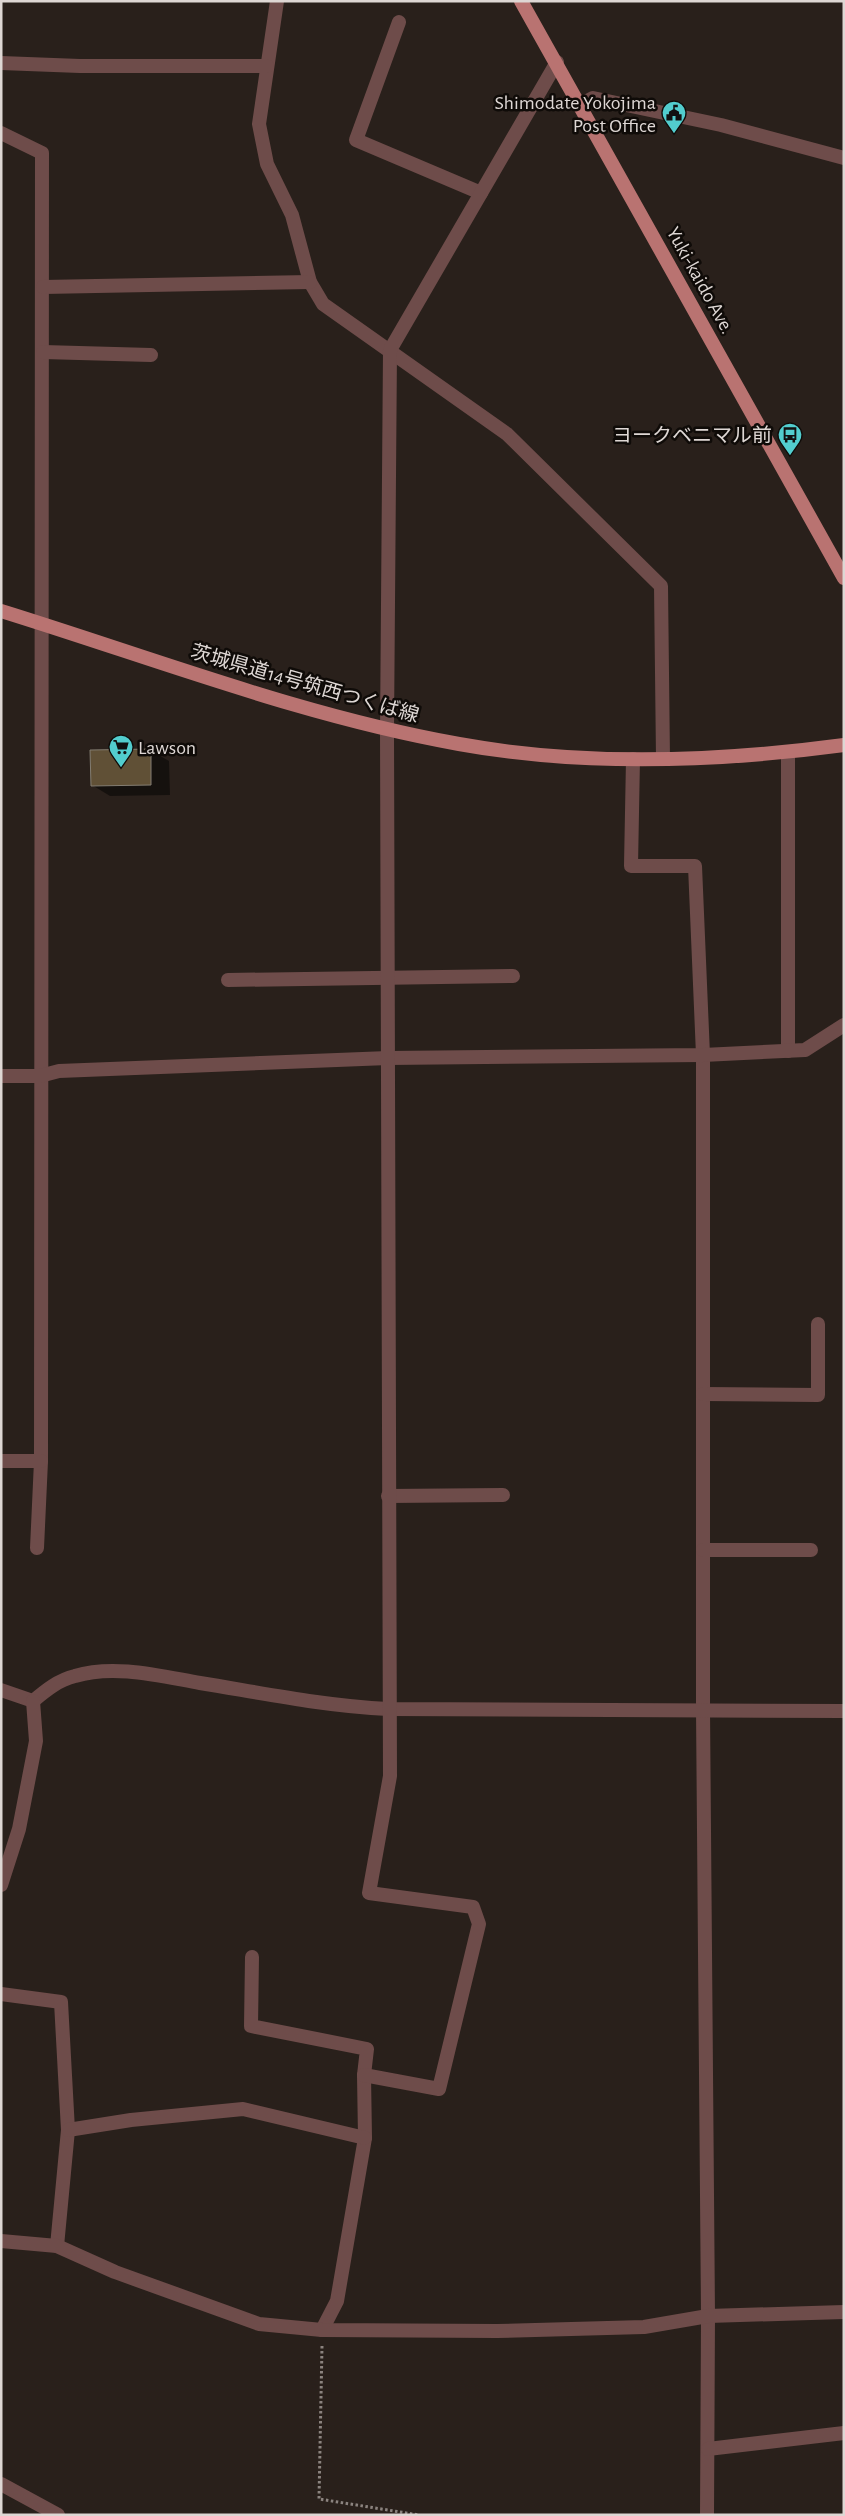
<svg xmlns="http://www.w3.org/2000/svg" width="845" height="2516" viewBox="0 0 845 2516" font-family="'Alegreya Sans','Noto Sans JP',sans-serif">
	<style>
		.shadow { fill: #0007 }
		.building { fill: #605036; stroke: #837d72 }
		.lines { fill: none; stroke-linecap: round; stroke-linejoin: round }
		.path { stroke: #8b837f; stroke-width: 3; stroke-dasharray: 2.5 2.5; stroke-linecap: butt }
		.minor { stroke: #6e4c4a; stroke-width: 14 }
		.primary { stroke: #b97371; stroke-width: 14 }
		.labels { text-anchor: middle; stroke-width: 5; stroke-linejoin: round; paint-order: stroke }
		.poi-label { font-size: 20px; fill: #ded7d4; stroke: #0f0b08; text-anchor: end }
		.street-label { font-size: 20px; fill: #ded7d4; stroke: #0f0b08 }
	</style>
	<rect width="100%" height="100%" fill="#29201b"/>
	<path class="shadow" d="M150 750 169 761 170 795 110 796 92 785Z"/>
	<path class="building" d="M151 749V785L91 786 90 750Z"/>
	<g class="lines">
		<path class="path" d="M322 2346 319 2499 419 2515"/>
		<g class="minor">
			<path d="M277 1 259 124 267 164 292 215 310 282 323 304 507 434 661 586 663 759"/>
			<path d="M399 22 356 140 481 193"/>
			<path d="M1 63 80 66H267"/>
			<path d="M580 105 593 98 721 125 844 158"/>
			<path d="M1 133 42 153 41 1461 37 1548"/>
			<path d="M43 287 310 282"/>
			<path d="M43 352 151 355"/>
			<path d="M633 759 631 866H695L703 1055V1709L708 2316 707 2515"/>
			<path d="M228 980 513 976"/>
			<path d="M788 1051V752"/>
			<path d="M1 1076H40L59 1071 388 1058 703 1055 805 1050 844 1025"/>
			<path d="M703 1394 818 1395V1324"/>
			<path d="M1 1461H41"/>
			<path d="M388 1496 503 1495"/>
			<path d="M703 1550H811"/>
			<path d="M1 1690 33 1701"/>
			<path d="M33 1701C45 1691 58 1680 75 1676 114 1664 160 1676 200 1683 262 1693 325 1706 388 1709L844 1711"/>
			<path d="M1 1885 19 1829 36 1741 33 1701"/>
			<path d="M252 1957 251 2026 367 2049 364 2075 365 2138 337 2301 322 2330"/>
			<path d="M1 1994 61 2002 68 2130 57 2246"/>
			<path d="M364 2075 439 2089 479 1924 473 1907 369 1893 390 1776 387 730 390 350 557 62"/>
			<path d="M68 2130 131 2120 243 2109 365 2138"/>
			<path d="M1 2241 57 2246 115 2272 259 2324 322 2330 497 2331 644 2327 708 2316 844 2312"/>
			<path d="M708 2449 844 2433"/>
			<path d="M1 2484 58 2515"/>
		</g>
		<g class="primary">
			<path d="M521 1 844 578"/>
			<path d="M1 611C153 658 302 716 459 744 586 767 717 762 844 745"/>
		</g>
	</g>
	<defs>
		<symbol id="civic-pin" viewBox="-11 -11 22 30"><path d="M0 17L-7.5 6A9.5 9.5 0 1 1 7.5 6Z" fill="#52cdce" stroke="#0f0b08"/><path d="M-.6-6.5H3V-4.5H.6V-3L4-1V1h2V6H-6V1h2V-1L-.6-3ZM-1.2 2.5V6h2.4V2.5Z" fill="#111"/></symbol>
		<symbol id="bus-pin" viewBox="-11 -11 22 30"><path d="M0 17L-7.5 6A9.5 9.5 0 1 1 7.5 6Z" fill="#52cdce" stroke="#0f0b08"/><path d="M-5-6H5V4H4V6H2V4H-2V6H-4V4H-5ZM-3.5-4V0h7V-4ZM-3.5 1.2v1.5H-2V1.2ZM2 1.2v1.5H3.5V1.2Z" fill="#111"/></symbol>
		<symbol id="supermarket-pin" viewBox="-11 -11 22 30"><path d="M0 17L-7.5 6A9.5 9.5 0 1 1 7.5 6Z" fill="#52cdce" stroke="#0f0b08"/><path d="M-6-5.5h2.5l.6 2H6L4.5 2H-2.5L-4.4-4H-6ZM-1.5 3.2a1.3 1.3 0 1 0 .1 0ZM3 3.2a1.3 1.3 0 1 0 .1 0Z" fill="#111"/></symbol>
	</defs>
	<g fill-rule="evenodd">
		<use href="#civic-pin" x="660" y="99" width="28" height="38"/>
		<use href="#bus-pin" x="776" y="421" width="28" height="38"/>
		<use href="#supermarket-pin" x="107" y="733" width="28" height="38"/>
	</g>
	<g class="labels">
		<g class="poi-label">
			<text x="656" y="109">Shimodate Yokojima<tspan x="656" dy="23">Post Office</tspan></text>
			<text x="772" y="442">ヨークベニマル前</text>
			<text x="138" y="754" text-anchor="start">Lawson</text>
		</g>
		<g class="street-label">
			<text transform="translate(701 280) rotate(61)" y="7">Yuki-kaido Ave.</text>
			<text transform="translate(305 683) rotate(16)" y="7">茨城県道14号筑西つくば線</text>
		</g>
	</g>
	<rect width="845" height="2516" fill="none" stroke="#ded7d4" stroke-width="5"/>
</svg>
